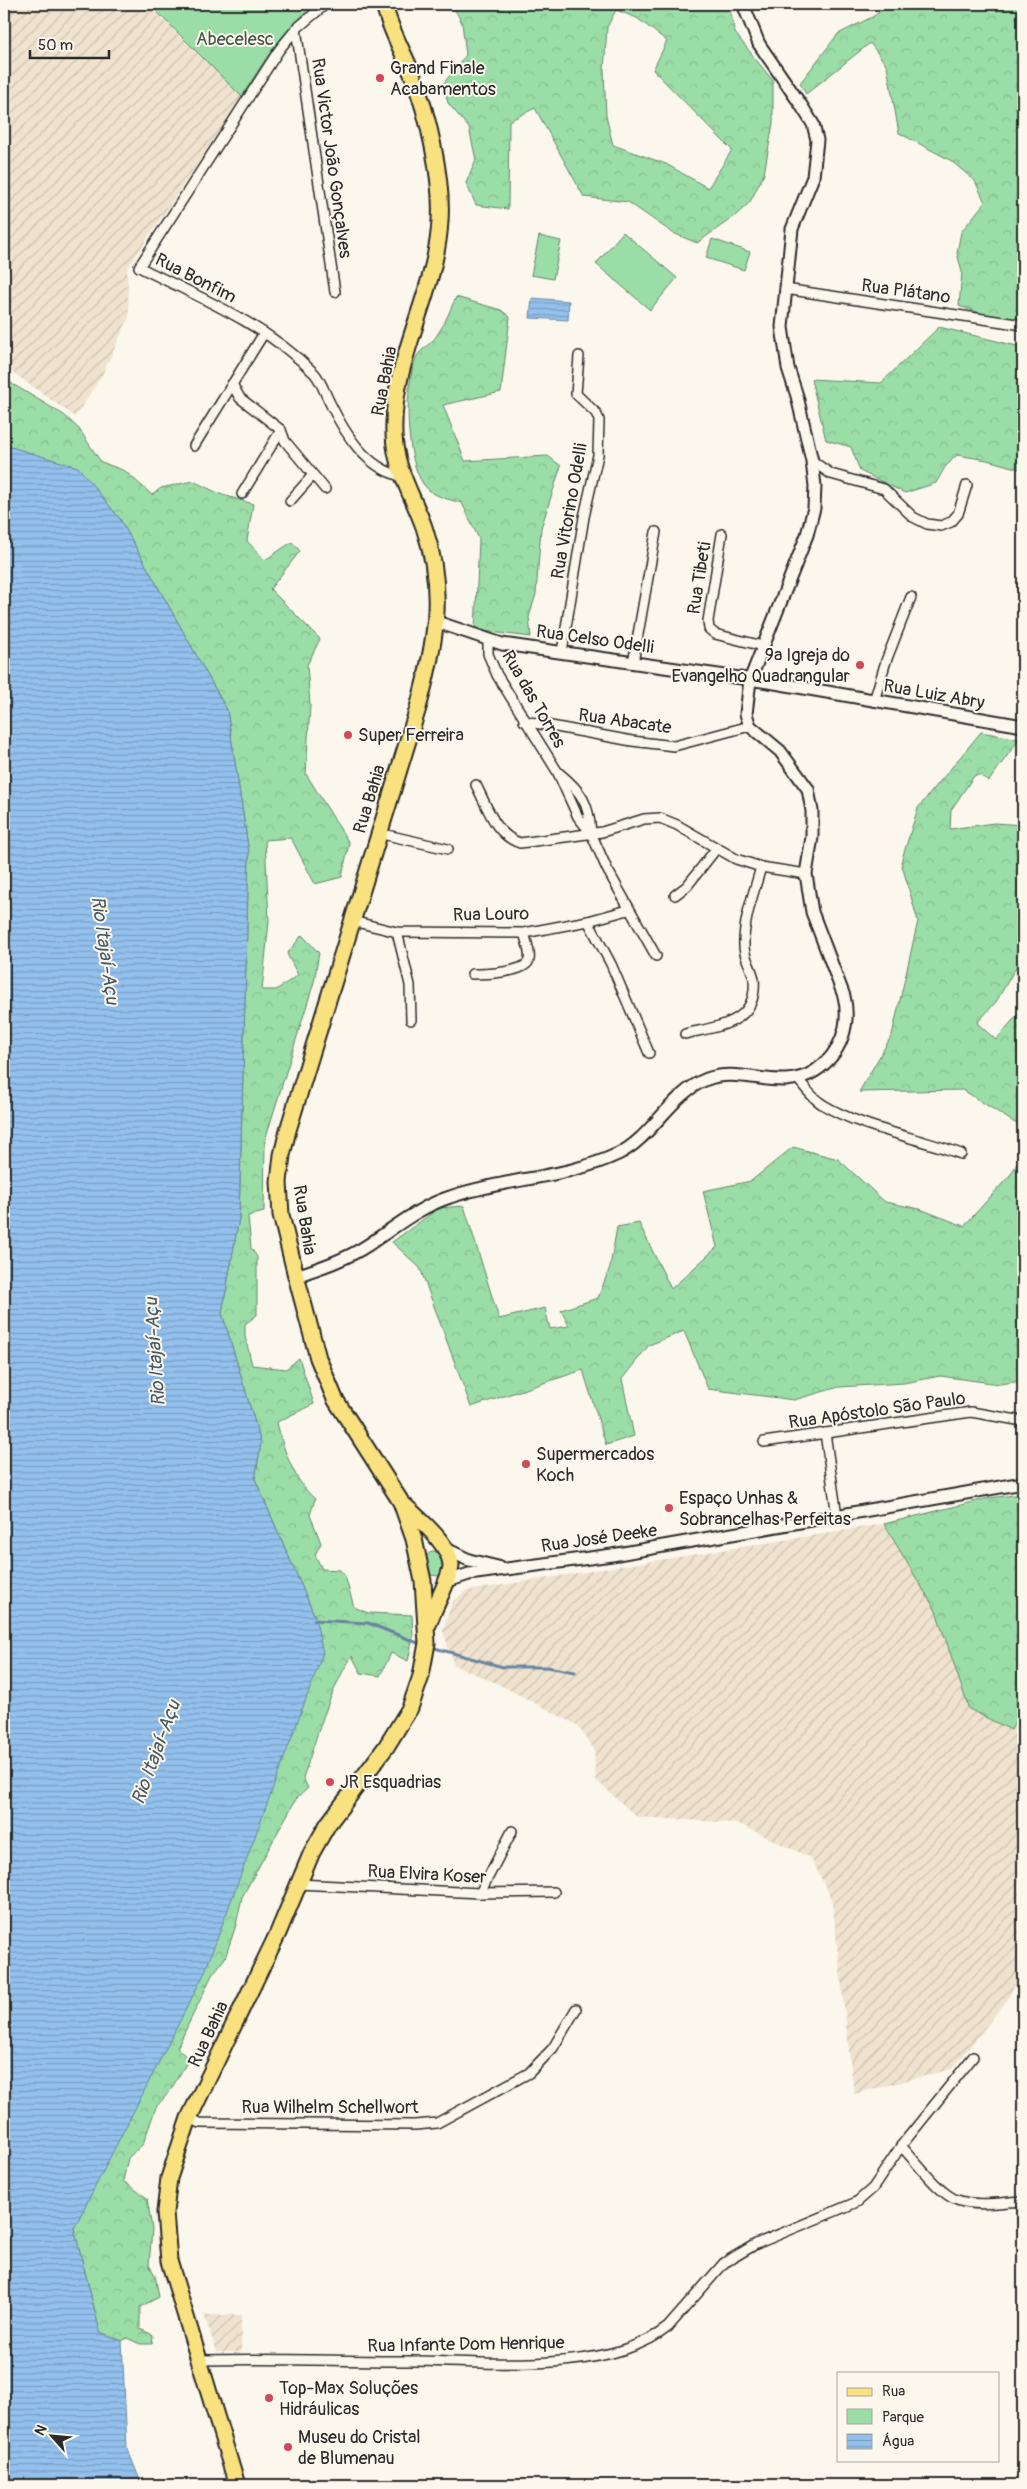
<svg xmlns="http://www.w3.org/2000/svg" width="1027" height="2489" viewBox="0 0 1027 2489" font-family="Pangolin,sans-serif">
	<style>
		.industrial { fill: url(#industrial-furrows) }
		.green { fill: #9bdda7; stroke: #638469 }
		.forest { fill: url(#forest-crowns); stroke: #638469; fill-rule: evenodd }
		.water { fill: url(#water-rules); stroke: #69859f }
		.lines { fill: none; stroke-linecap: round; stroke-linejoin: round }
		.stream { stroke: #69859f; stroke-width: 3 }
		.minor-casing { stroke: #2b2b2b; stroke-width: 12 }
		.tertiary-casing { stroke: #2b2b2b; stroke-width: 15 }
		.primary-casing { stroke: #2b2b2b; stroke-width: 19 }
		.minor { stroke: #fbf7ec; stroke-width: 9 }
		.tertiary { stroke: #fbf7ec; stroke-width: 11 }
		.primary { stroke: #fae180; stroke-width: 15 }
		.poi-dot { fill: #d1495b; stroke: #fbf7ec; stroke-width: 2 }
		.labels { text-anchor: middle; stroke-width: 4; stroke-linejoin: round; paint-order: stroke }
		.park-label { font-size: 18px; fill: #47584a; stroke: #fbf7ec }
		.poi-label { font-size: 18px; fill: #2b2b2b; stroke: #fbf7ec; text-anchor: start }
		.street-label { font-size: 18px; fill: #2b2b2b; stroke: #fbf7ec }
		.water-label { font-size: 19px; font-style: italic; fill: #4a5865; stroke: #fbf7ec }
	</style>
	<defs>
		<pattern id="industrial-furrows" width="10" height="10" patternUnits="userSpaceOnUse" patternTransform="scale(1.25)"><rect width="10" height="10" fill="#efe2ce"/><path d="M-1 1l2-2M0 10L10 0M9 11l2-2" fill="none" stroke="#cdc2b1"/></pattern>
		<pattern id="forest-crowns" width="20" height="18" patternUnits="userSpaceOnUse" patternTransform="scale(1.25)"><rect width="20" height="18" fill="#9bdda7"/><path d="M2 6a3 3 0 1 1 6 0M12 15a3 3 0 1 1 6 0" fill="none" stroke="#86be90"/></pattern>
		<pattern id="water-rules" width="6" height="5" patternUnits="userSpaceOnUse" patternTransform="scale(1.25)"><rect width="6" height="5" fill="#93c1ed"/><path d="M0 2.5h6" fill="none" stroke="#789dc0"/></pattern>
	</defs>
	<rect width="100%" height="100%" fill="#fbf7ec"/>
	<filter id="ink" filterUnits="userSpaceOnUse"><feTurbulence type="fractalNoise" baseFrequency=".02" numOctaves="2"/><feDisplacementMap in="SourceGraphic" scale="10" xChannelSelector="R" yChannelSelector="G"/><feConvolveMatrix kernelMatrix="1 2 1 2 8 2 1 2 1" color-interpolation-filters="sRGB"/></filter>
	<g filter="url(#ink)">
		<g class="industrial">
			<path d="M4 4H147L242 97 127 269 129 317 102 375 75 417 4 366Z"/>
			<path d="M884 1524 936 1611 969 1709 1011 1730 1023 1706V1968L1008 1999 952 2069 854 2094 832 1900 811 1858 737 1823 637 1817 596 1780 594 1749 577 1725 498 1684 454 1665 443 1631 452 1602 466 1591Z"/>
			<path d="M204 2315H241V2352H217Z"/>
		</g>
		<g class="green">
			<path d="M149 4H315C283 31 263 61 242 97Z"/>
			<path d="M623 232 677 278 650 310 596 264Z"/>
			<path d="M539 236 561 241 553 279 531 275Z"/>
			<path d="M712 239 750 252 744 270 706 258Z"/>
			<path d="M432 1551H437C445 1558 445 1567 439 1576L430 1575 426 1570 425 1557Z"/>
		</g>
		<g class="forest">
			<path d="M452 4H729L735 33 773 81V123L764 174 750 202 735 216 697 243 673 233 628 202 584 197 535 108 509 121 508 209 476 205 466 183 476 160 469 128 448 103 443 84 466 55 462 23ZM616 10 637 18 667 41 653 70 732 150 708 188 666 164 613 145 606 116 604 70 607 27Z"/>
			<path d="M890 4H1023V320L992 317 959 306 962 272 957 253 961 232 985 202 975 181 950 160 899 133 887 66 870 43 806 94 800 83 838 34 874 16Z"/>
			<path d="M456 297 501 310 510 317 501 392 443 405 465 461 548 456 561 466 541 528 536 594 529 617 531 637 475 630 479 539 462 503C448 499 433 497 424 485 405 460 404 386 416 358 420 349 432 344 437 335 445 324 450 310 456 297Z"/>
			<path d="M939 327 1017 346H1023V470L987 460 957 455 945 467 936 483 905 493 860 471 851 447 826 440 811 379 881 383Z"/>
			<path d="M4 379 64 415 79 429 101 462 125 471 152 495 161 488 193 481 220 494 253 504 247 541 265 560 292 542 300 551 270 589 320 639 307 665 310 705 306 774 349 843 342 877 315 884 291 838 265 840 269 921 262 990H276L298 975 287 954 302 935 319 953 314 982 265 1140 264 1212 248 1216 251 1248 257 1257V1315L245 1324V1336L252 1365 286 1369 299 1358 314 1404 277 1422C283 1449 294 1481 315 1499L310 1515 321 1543 315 1555 322 1569 340 1570 345 1576 354 1607 368 1613 412 1615 413 1637 408 1661 391 1653 380 1676 361 1673 352 1656C328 1693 317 1737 303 1778L308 1788 296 1799 242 1897 236 1925 225 1958 212 1975 177 2048 189 2059 170 2091 156 2107 143 2144 128 2158 123 2181 147 2198 152 2229 149 2265 155 2275 159 2297 140 2307V2329L153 2335 152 2344H140L127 2338 122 2341 100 2332 74 2228 114 2147 315 1617 255 1479 261 1443 222 1313 239 1218 249 853 227 710 120 519 78 468 4 445Z"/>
			<path d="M981 732 1019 739 989 781 979 775 974 776 951 810 950 829 994 823 1023 825V955L996 1002 977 1023 996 1040 1023 1008V1128L963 1090 859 1092 892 1035 918 921 901 862 918 808Z"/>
			<path d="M793 1147 838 1159 885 1202 920 1209 964 1226 1011 1174 1023 1153V1381L999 1384 940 1376 904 1383 839 1387 794 1400 708 1389 684 1331 649 1345 622 1379 634 1436 606 1445 583 1370 471 1407 420 1268 392 1242 439 1208 464 1206 499 1319 545 1308 550 1329 569 1326 561 1310 598 1298 610 1267 617 1227 639 1223 671 1289 717 1247 703 1191 751 1181Z"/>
			<path d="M1023 1494V1706L1011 1730 969 1709 936 1611 884 1524 989 1498Z"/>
		</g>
		<g class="water">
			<path d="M532 298 569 301 568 320 530 318Z"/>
			<path d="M4 445 78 467 120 519 227 710 249 853 239 1218 222 1313 261 1443 255 1479 315 1617 323 1653 204 1974 74 2228 100 2332 122 2341 127 2448 142 2485H4Z"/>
		</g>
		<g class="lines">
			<g class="stream">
				<path d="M314 1620 368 1623 423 1645"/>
				<path d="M431 1647 503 1667H547L575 1672"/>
			</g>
			<defs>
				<g id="minor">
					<path d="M326 4 296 29 279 50 139 267C199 297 265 324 314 373 321 380 325 394 330 403 345 434 366 468 401 476"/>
					<path d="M296 29 335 292"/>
					<path d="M785 289 1023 325"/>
					<path d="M232 384 240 398 281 430 285 441 325 489"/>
					<path d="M194 446 264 333"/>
					<path d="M812 461 831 474 884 489 913 517 927 524 941 526 951 522 958 514 967 485"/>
					<path d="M242 494 281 430"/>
					<path d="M290 501 313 475"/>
					<path d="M722 534 708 621 709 629 715 634 763 646"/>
					<path d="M488 641V654L497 675 557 771 578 817 591 833 607 869 656 956"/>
					<path d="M562 652 584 517 598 455 599 420 596 413 576 394 579 356"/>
					<path d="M633 663 656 532"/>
					<path d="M874 701 886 661 911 597"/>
					<path d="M524 721 632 741 674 746 750 726"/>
					<path d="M559 773C582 792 589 803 591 833"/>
					<path d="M476 785C488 808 495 835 520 843L602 832 644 819 660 818 677 825 736 859 761 867 806 874"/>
					<path d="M378 833 448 849"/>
					<path d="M675 895 687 886 716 849"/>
					<path d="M352 921 397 932 524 933 588 921 628 910"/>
					<path d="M588 921 611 964 649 1053"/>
					<path d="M397 932 410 985 411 1020"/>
					<path d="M472 974C483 974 526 973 529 960 531 953 526 940 524 933"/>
					<path d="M685 1034C718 1026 758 1024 754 979 752 968 744 958 744 946 743 920 754 893 761 867"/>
					<path d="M798 1079C805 1088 812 1098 822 1104 858 1127 919 1138 961 1154"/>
					<path d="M825 1433 837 1516"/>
					<path d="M764 1442 971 1412 1023 1421"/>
					<path d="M298 1884 480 1893 554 1892"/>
					<path d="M480 1893 512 1831"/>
					<path d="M189 2118 200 2123 415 2125 437 2123 529 2073 553 2048 576 2009"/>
					<path d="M901 2146C915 2160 939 2194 957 2200 977 2207 1003 2202 1023 2201"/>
					<path d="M200 2360C271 2358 342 2361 413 2361 486 2362 608 2375 668 2327L724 2263 756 2244 857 2202 873 2188 901 2146 973 2057"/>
				</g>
				<g id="tertiary">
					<path d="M437 622 502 644 775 683 1023 726"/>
					<path d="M296 1276C320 1268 347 1259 368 1245 395 1227 419 1207 450 1197 504 1178 565 1179 618 1154 651 1139 671 1093 707 1079 742 1066 781 1093 815 1071 841 1054 851 1025 844 996L812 912 806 874 812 837V811L808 789 780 751 750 726 746 714 750 680 807 535 814 508 815 486 812 461 797 396 788 368 782 327 792 229 813 177 817 140 813 124 801 105 759 44 743 4"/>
					<path d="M444 1548 469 1560 498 1567"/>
					<path d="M445 1582 469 1574 612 1555 1023 1483"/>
				</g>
				<g id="primary">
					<path d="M404 1505C418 1518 450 1544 451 1565 451 1577 433 1609 429 1623"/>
					<path d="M237 2485 169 2261 165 2212 169 2178 189 2118 278 1933 312 1852 328 1824 386 1747 410 1708 421 1676 427 1643 423 1581 414 1539 401 1502 335 1399 318 1358 296 1276 281 1215 279 1182 282 1155 288 1130 418 708C435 646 446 591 424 527 413 496 395 469 394 434 391 360 436 295 440 221 443 179 428 114 412 74 403 51 389 28 384 4"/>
				</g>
			</defs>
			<use href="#minor" class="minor-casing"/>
			<use href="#tertiary" class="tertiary-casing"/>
			<use href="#primary" class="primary-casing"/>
			<use href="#minor" class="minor"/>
			<use href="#tertiary" class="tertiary"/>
			<use href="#primary" class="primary"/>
		</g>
	</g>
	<g class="poi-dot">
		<circle cx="380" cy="78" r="5"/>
		<circle cx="860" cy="665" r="5"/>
		<circle cx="348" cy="735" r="5"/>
		<circle cx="526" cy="1464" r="5"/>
		<circle cx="669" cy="1508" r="5"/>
		<circle cx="330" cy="1782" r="5"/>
		<circle cx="269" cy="2398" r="5"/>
		<circle cx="288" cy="2447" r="5"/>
	</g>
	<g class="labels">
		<g class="park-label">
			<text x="235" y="45">Abecelesc</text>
		</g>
		<g class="poi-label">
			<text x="390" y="74">Grand Finale<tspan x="390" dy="21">Acabamentos</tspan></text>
			<text x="850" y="661" text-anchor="end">9ª Igreja do<tspan x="850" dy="21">Evangelho Quadrangular</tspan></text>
			<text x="358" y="741">Super Ferreira</text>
			<text x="536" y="1460">Supermercados<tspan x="536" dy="21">Koch</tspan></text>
			<text x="679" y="1504">Espaço Unhas &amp;<tspan x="679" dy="21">Sobrancelhas Perfeitas</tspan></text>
			<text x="340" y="1788">JR Esquadrias</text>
			<text x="279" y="2394">Top-Max Soluções<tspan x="279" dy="21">Hidráulicas</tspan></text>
			<text x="298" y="2443">Museu do Cristal<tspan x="298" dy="21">de Blumenau</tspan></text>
		</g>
		<g class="street-label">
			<text transform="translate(332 158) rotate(82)" y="6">Rua Victor João Gonçalves</text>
			<text transform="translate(196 278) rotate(27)" y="6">Rua Bonfim</text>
			<text transform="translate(906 291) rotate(8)" y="6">Rua Plátano</text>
			<text transform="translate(384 381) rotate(-79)" y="6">Rua Bahia</text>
			<text transform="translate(569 511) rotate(-80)" y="6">Rua Vitorino Odelli</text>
			<text transform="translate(699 578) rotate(-81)" y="6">Rua Tibeti</text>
			<text transform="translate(595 639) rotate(8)" y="6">Rua Celso Odelli</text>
			<text transform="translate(934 694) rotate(10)" y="6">Rua Luiz Abry</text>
			<text transform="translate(534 699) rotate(60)" y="6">Rua das Torres</text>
			<text transform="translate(625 721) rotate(8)" y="6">Rua Abacate</text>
			<text transform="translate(369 799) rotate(-73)" y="6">Rua Bahia</text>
			<text transform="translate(491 914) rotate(-1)" y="6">Rua Louro</text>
			<text transform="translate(305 1220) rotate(81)" y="6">Rua Bahia</text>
			<text transform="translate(877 1410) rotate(-8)" y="6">Rua Apóstolo São Paulo</text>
			<text transform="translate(599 1538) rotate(-8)" y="6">Rua José Deeke</text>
			<text transform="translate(427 1874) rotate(3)" y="6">Rua Elvira Koser</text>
			<text transform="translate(208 2034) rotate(-65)" y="6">Rua Bahia</text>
			<text x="330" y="2113">Rua Wilhelm Schellwort</text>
			<text transform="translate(466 2344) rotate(-1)" y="6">Rua Infante Dom Henrique</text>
		</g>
		<g class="water-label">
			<text transform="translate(106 950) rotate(82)" y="7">Rio Itajaí-Açu</text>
			<text transform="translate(154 1352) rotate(-94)" y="7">Rio Itajaí-Açu</text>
			<text transform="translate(155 1752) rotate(-70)" y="7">Rio Itajaí-Açu</text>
		</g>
	</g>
	<rect width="1027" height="2489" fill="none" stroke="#fbf7ec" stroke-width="20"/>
	<rect x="10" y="10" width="1007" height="2469" fill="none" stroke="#2b2b2b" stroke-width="2" filter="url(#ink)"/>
	<rect x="837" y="2372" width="162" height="90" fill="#fbf7ec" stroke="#a8a59f"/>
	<rect x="847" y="2388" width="25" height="8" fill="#fae180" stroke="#a8a59f"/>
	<text x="882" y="2396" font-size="15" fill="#2b2b2b">Rua</text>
	<rect x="847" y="2409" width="25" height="15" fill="#9bdda7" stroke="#a8a59f"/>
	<text x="882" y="2422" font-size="15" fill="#2b2b2b">Parque</text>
	<rect x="847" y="2434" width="25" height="15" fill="url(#water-rules)" stroke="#a8a59f"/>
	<text x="882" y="2446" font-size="15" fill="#2b2b2b">Água</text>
	<g transform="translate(52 2436) rotate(297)" stroke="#fbf7ec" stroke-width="4" paint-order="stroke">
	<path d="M0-4L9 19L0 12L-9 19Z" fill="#2b2b2b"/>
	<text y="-8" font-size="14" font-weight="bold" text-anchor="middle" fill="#2b2b2b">N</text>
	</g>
	<path d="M30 50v8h79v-8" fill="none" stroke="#2b2b2b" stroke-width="2.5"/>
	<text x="38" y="50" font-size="15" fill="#2b2b2b" stroke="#fbf7ec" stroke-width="4" paint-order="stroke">50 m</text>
</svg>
